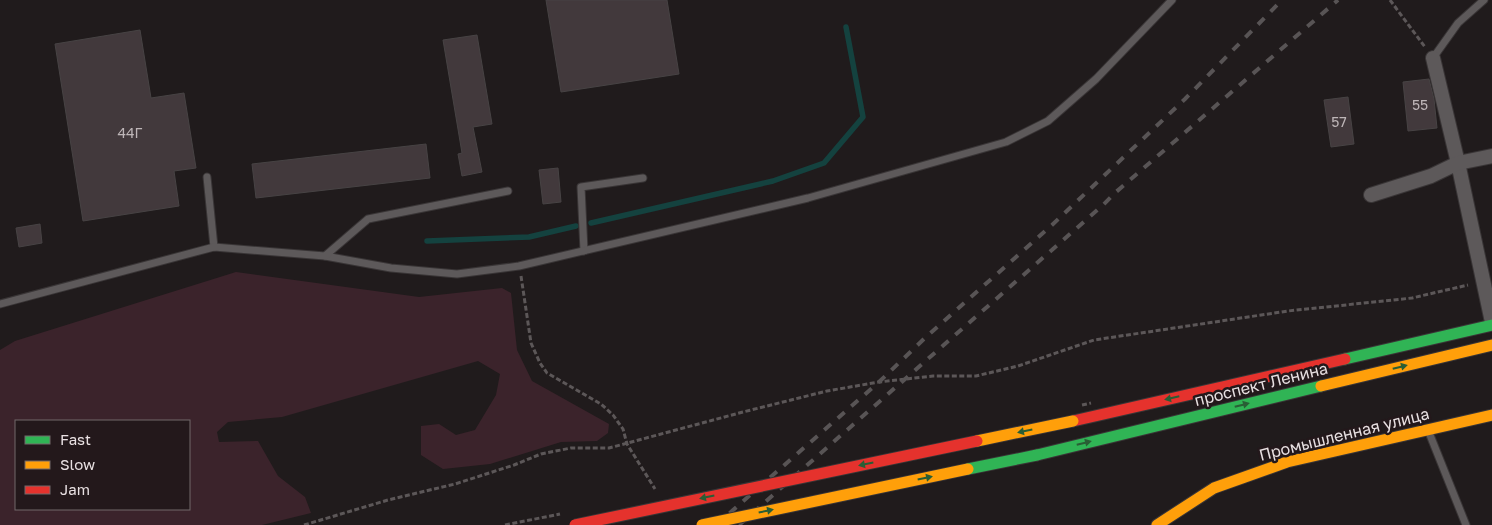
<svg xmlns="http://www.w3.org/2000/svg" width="1492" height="525" viewBox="0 0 1492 525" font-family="'Golos Text',sans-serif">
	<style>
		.green { fill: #3b232b; fill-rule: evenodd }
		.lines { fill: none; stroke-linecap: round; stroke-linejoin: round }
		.stream { stroke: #14423f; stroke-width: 5.5 }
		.building { fill: #42393c; stroke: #474344 }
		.lane-casing { stroke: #393536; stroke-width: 9 }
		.street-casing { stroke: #393536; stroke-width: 16 }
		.fast-casing { stroke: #393536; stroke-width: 13 }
		.slow-casing { stroke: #393536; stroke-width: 13 }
		.jam-casing { stroke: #393536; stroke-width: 13 }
		.path { stroke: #5c5758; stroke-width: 3; stroke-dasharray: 5 2.5; stroke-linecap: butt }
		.lane { stroke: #5d595a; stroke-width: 7 }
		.street { stroke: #5d595a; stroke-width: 14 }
		.fast { stroke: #30b455; stroke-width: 11 }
		.slow { stroke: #ff9f0a; stroke-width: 11 }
		.jam { stroke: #e5322d; stroke-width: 11 }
		.rail { stroke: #585455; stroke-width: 4; stroke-dasharray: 9 9; stroke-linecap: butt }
		.fast-bridge-casing { stroke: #393536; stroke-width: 13; stroke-linecap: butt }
		.slow-bridge-casing { stroke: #393536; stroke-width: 13; stroke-linecap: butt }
		.jam-bridge-casing { stroke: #393536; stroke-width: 13; stroke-linecap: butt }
		.path-bridge { stroke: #5c5758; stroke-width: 3; stroke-dasharray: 5 2.5; stroke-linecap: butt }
		.fast-bridge { stroke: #30b455; stroke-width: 11 }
		.slow-bridge { stroke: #ff9f0a; stroke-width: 11 }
		.jam-bridge { stroke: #e5322d; stroke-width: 11 }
		.oneway { fill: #295e35 }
		.labels { text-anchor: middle; stroke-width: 5; stroke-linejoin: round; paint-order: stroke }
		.number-label { font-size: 14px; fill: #beb6b8 }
		.street-label { font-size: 16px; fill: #e8e0e2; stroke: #23181b }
	</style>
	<rect width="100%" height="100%" fill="#201b1c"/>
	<path class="green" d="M236 272 419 297 502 288 511 293 517 350 532 381 609 424 608 433 597 441 561 442 490 464 443 469 421 455V426L439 424 456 435 475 430 496 395 500 374 478 361 282 417 228 422 217 432 219 442 258 441 278 476 305 497 311 513 262 525H0V350L15 341ZM16 421H189V509H16Z"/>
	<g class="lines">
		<g class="stream">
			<path d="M591 223 773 181 824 163 863 117 846 27"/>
			<path d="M427 241 529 237 576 226"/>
		</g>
	</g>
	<g class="building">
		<path d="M546 0H667L679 74 561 92Z"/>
		<path d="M140 30 151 98 184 93 196 168 174 171 179 206 83 221 55 44Z"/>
		<path d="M477 35 492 124 473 127 482 172 462 176 458 154 462 153 443 40Z"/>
		<path d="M1429 79 1434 99 1437 128 1408 131 1403 82Z"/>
		<path d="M1348 97 1354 144 1331 147 1324 100Z"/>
		<path d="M426 144 430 178 256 198 252 164Z"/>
		<path d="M558 168 561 202 543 204 539 170Z"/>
		<path d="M40 224 42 243 19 247 16 228Z"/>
	</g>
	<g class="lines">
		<defs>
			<g id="lane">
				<path d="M1433 58 1458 23 1484 0"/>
				<path d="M207 177 214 247"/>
				<path d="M584 251 581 187 643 178"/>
				<path d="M325 256 391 268 457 274 519 266 808 198 1006 142 1048 121 1096 79 1172 0"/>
				<path d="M0 304 214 247 325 256 368 219 508 191"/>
				<path d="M1428 430 1466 525"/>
			</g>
			<g id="street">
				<path d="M1433 58 1458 163 1492 322"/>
				<path d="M1371 195 1431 176 1458 163 1492 156"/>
			</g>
			<g id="fast">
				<path d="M1345 359 1492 325"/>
				<path d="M1037 455 1321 386"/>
			</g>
			<g id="slow">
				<path d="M1321 386 1492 345"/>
				<path d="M1157 525 1214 488 1287 462 1492 415"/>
			</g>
			<path id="jam" d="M1073 421 1345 359"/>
		</defs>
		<use href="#lane" class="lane-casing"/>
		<use href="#street" class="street-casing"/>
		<use href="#fast" class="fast-casing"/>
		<use href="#slow" class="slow-casing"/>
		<use href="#jam" class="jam-casing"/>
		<g class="path">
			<path d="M1390 0 1425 47"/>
			<path d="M521 276 531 343 540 363 547 373 601 404 613 415 623 429 627 444 655 489"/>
			<path d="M304 525 388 500 455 484 514 465 541 454 571 448H609L743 412 827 391 879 382 933 376H976L1018 366 1094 340 1288 311 1412 298 1468 285"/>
			<path d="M505 525 560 514"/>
		</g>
		<use href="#lane" class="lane"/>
		<use href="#street" class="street"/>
		<use href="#fast" class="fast"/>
		<use href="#slow" class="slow"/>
		<use href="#jam" class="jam"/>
		<g class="rail">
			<path d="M716 525 879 382 926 337 1052 225 1185 99 1282 0"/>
			<path d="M739 525 1103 205 1116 192 1338 0"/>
		</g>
		<defs>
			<path id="fast-bridge" d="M968 469 1037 455"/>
			<g id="slow-bridge">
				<path d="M977 441 1073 421"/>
				<path d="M702 525 968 469"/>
			</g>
			<path id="jam-bridge" d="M575 525 977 441"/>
		</defs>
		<use href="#fast-bridge" class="fast-bridge-casing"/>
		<use href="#slow-bridge" class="slow-bridge-casing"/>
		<use href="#jam-bridge" class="jam-bridge-casing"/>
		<path class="path-bridge" d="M1082 405 1091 403"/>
		<use href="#fast-bridge" class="fast-bridge"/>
		<use href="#slow-bridge" class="slow-bridge"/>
		<use href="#jam-bridge" class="jam-bridge"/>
	</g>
	<defs><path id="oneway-solid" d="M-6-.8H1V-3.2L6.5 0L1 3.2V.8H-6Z" transform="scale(1.25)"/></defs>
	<g class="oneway">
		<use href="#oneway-solid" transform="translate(1400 367) rotate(-14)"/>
		<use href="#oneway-solid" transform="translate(1172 398) rotate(167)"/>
		<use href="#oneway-solid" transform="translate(1242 405) rotate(-14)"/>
		<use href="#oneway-solid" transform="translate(1025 431) rotate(168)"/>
		<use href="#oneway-solid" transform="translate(1084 443) rotate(-14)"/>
		<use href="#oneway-solid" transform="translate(866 464) rotate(168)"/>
		<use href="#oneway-solid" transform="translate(925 478) rotate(-12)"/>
		<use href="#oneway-solid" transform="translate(707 497) rotate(168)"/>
		<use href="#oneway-solid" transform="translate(766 511) rotate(-12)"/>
	</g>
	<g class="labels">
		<g class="number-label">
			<text x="1420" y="110">55</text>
			<text x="1339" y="127">57</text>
			<text x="130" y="138">44Г</text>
		</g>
		<g class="street-label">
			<text transform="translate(1261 384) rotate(-14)" y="6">проспект Ленина</text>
			<text transform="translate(1344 434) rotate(-14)" y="6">Промышленная улица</text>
		</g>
	</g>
	<rect x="15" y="420" width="175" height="90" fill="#23181b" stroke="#72686b"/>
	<rect x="25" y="436" width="25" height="8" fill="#30b455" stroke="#72686b"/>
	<text x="60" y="445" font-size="15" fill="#e8e0e2">Fast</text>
	<rect x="25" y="461" width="25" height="8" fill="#ff9f0a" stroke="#72686b"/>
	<text x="60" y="470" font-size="15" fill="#e8e0e2">Slow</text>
	<rect x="25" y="486" width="25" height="8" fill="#e5322d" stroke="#72686b"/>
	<text x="60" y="495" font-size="15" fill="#e8e0e2">Jam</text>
</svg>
